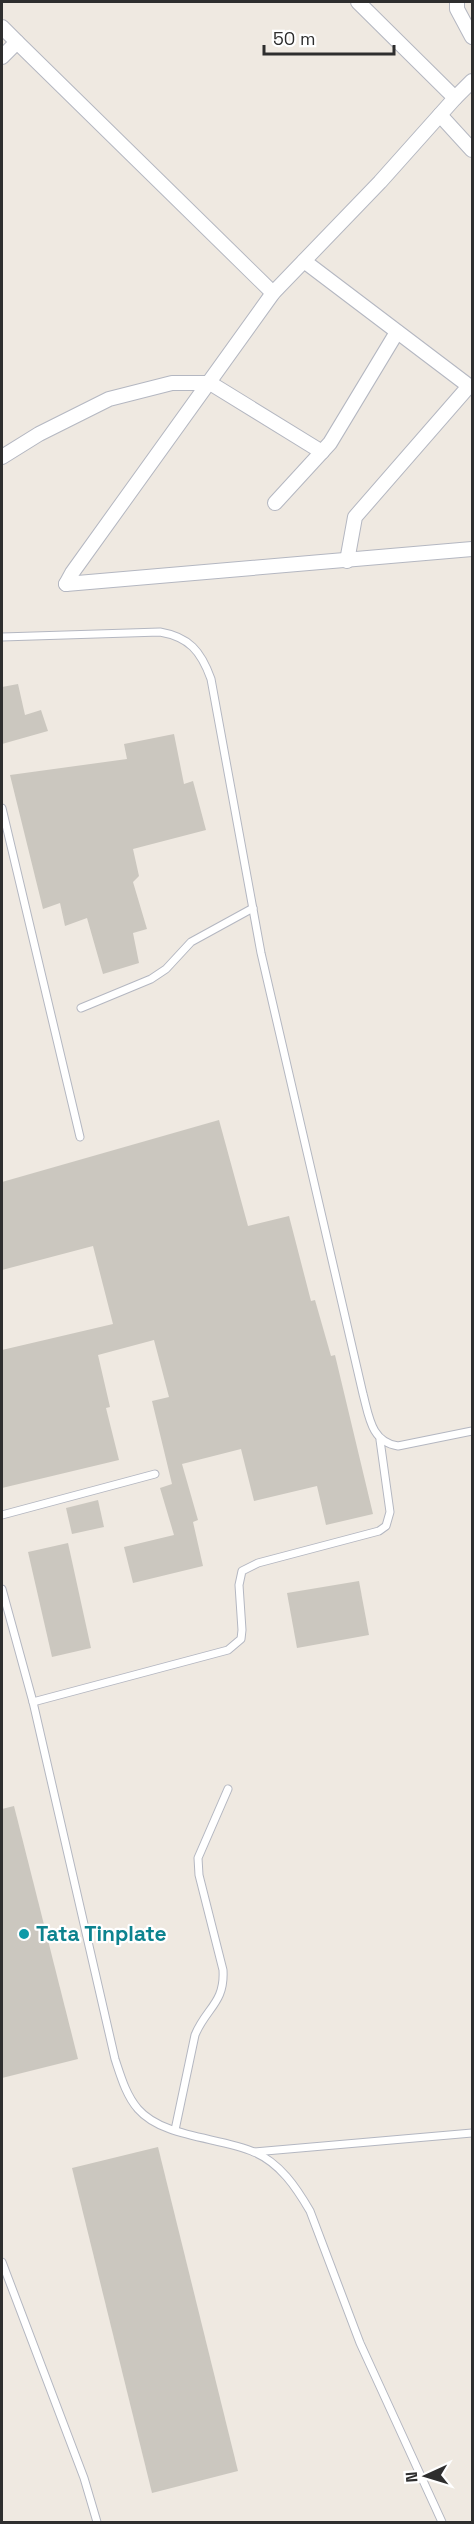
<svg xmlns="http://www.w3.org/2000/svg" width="474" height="2524" viewBox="0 0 474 2524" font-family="'Space Grotesk',sans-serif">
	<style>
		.building { fill: #cbc7bf }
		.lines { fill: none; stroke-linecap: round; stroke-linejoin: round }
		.lane-casing { stroke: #b4b7c1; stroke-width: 9 }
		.street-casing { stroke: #b4b7c1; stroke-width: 16 }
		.lane { stroke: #fff; stroke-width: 7 }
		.street { stroke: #fff; stroke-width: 14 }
		.culture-dot { fill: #0f9aa8; stroke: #fff; stroke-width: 2 }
		.labels { text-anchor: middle; stroke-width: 4.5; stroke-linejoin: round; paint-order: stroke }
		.culture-label { font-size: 21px; font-weight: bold; fill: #0d838f; stroke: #fff; text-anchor: start }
	</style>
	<rect width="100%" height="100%" fill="#efe9e1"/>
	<g class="building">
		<path d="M18 684 25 715 41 710 48 731 2 744V687Z"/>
		<path d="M174 734 184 784 193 781 206 830 133 849 139 876 133 882 147 929 133 933 139 963 103 974 87 918 65 926 60 903 43 909 10 775 127 759 124 744Z"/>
		<path d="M219 1120 248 1226 289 1216 311 1301 315 1300 331 1356 335 1355 373 1514 326 1525 317 1486 254 1501 241 1449 182 1464 198 1520 193 1522 203 1566 133 1583 124 1547 174 1535 160 1488 172 1484 152 1401 169 1397 154 1340 98 1355 110 1407 106 1408 119 1460 2 1488V1350L113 1324 93 1246 2 1270V1182Z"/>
		<path d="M98 1500 104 1527 72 1534 66 1508Z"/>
		<path d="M68 1543 91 1648 52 1657 28 1552Z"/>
		<path d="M359 1581 369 1635 297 1648 287 1593Z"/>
		<path d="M14 1806 78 2059 2 2078V1809Z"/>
		<path d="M158 2147 238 2471 152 2493 72 2168Z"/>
	</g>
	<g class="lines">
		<defs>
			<g id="lane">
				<path d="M2 637 160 632C189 637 201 651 211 679L261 953 363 1394C369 1416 371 1442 398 1446L472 1431"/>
				<path d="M2 808 80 1137"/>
				<path d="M81 1008 151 979 166 969 191 942 253 908"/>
				<path d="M2 1515 155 1474"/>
				<path d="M2 1589 33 1702 115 2059C121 2077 126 2095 138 2109 163 2138 220 2137 254 2152 280 2163 296 2187 310 2211L360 2343 442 2522"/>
				<path d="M33 1702 228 1650 241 1639 242 1630 239 1585 242 1571 258 1563 379 1531 386 1526 390 1512 380 1440"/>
				<path d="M175 2130 195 2035C206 2008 225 2003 223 1970L199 1875 198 1858 228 1789"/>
				<path d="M254 2152 472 2133"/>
				<path d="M2 2262 84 2478 97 2522"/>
			</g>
			<g id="street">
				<path d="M358 2 455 98"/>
				<path d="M457 2V9L472 37"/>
				<path d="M2 27 17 42"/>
				<path d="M2 57 17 42 273 293"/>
				<path d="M440 115 472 150"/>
				<path d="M304 261 469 386 355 517 347 561"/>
				<path d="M2 457 39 434 109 399 172 383H210L322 452"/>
				<path d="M275 503 330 443 397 332"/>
				<path d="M66 584 72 573 273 293 380 182 455 98 472 81"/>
				<path d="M66 584 472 549"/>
			</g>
		</defs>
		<use href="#lane" class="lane-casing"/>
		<use href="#street" class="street-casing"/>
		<use href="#lane" class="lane"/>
		<use href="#street" class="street"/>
	</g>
	<circle class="culture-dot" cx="24" cy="1934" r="6"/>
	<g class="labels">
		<g class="culture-label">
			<text x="36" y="1941">Tata Tinplate</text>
		</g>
	</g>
	<rect width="474" height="2524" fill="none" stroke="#2e2e2e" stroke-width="6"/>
	<g transform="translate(426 2476) rotate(266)" stroke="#ffffff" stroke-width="4.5" paint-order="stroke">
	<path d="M0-4.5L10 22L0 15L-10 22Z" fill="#2e2e2e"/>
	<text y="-9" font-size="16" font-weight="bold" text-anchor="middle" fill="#2e2e2e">N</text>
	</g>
	<path d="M264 45v9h130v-9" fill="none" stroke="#2e2e2e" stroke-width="3"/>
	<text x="273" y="45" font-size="18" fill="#2e2e2e" stroke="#ffffff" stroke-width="4.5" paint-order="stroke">50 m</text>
</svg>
